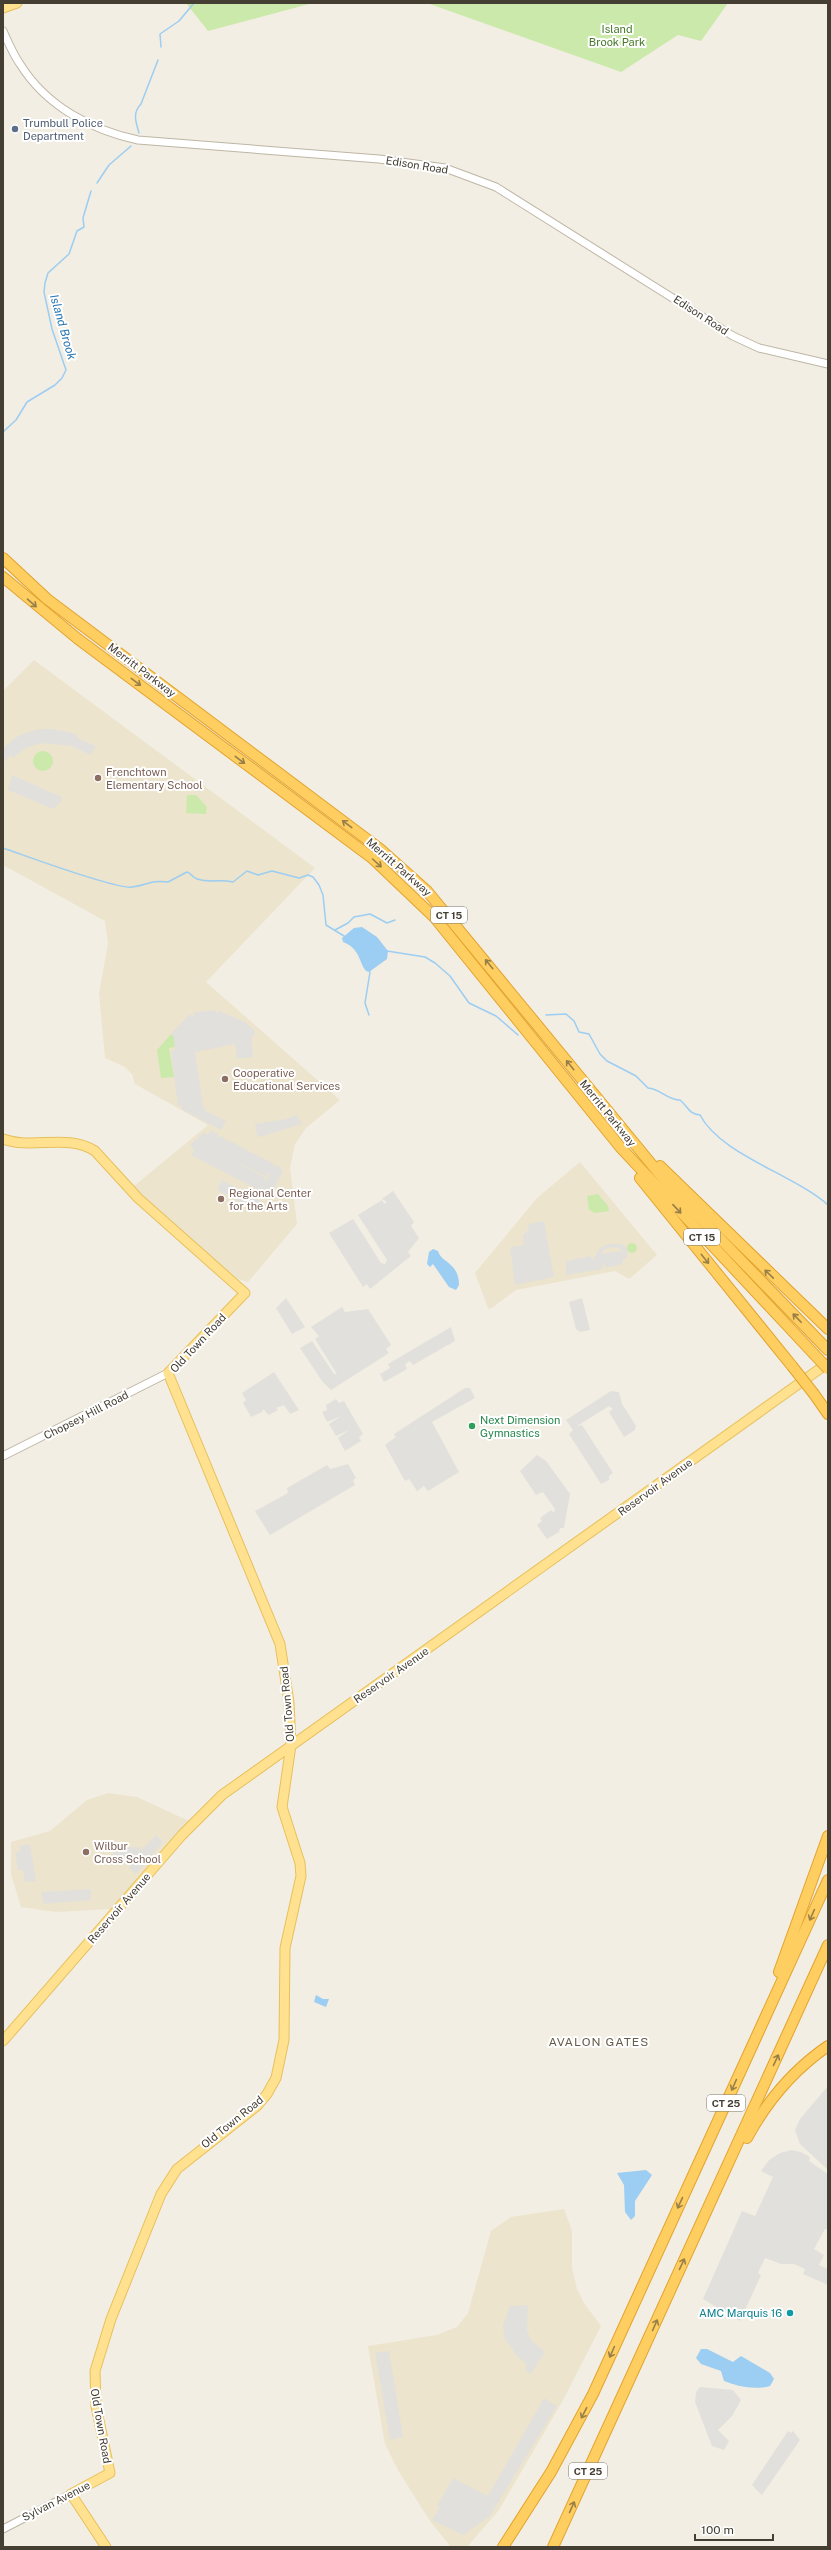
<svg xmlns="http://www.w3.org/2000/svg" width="831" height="2550" viewBox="0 0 831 2550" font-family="'Public Sans',sans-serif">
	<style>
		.education { fill: #ece4cc }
		.green { fill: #cbe9aa }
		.parking { fill: #e2e0dc; fill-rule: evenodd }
		.water { fill: #9ccdf2 }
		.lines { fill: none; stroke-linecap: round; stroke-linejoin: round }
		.stream { stroke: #9ccdf2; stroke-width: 1.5 }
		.minor-casing { stroke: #beb6a5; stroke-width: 9 }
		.major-casing { stroke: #e7c05c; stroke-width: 11 }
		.highway-casing { stroke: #e2a32d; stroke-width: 12 }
		.minor { stroke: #fff; stroke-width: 7 }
		.major { stroke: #ffe18f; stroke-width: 9 }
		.highway { stroke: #ffce61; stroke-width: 10 }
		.highway-bridge-casing { stroke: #e2a32d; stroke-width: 12; stroke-linecap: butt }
		.highway-bridge { stroke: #ffce61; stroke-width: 10 }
		.oneway { stroke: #987f48 }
		.service-dot { fill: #5c6f8a; stroke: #fff; stroke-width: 1.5 }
		.education-dot { fill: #8d6e63; stroke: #fff; stroke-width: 1.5 }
		.leisure-dot { fill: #2e9e5b; stroke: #fff; stroke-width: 1.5 }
		.culture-dot { fill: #0f9aa8; stroke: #fff; stroke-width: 1.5 }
		.labels { text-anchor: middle; stroke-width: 4; stroke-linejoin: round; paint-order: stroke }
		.shield { fill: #fff; stroke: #7c7870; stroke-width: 1 }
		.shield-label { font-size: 10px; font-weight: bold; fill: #443e33 }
		.park-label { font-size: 11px; fill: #427725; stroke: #fff }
		.service-label { font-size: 11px; fill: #4e5e75; stroke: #fff; text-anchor: start }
		.street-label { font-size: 11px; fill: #443e33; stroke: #fff }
		.education-label { font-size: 11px; fill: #785e54; stroke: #fff; text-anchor: start }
		.leisure-label { font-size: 11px; fill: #27864d; stroke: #fff; text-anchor: start }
		.culture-label { font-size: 11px; fill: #0d838f; stroke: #fff; text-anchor: end }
		.water-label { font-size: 12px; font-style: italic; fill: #2976b3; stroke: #fff }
		.neighbourhood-label { font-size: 12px; letter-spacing: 1px; fill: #675c4a; stroke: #fff }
	</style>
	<rect width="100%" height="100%" fill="#f2eee3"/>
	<g class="education">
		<path d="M34 660 315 868 206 982 340 1100 306 1128 295 1144 290 1168 297 1224 248 1282 238 1279 169 1221 134 1186 208 1125 135 1084 132 1074 125 1067 105 1058 99 993 108 944 105 921 3 865V691Z"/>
		<path d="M580 1162 657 1255 629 1279 615 1271 516 1290 490 1309 488 1308 475 1273 537 1198Z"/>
		<path d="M108 1793 137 1797 189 1821 112 1909 56 1912 21 1907 11 1874V1842L50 1831 87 1800Z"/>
		<path d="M564 2209 572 2231V2268L577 2289 584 2303 601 2326 562 2402 499 2510 467 2547H451L430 2521 399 2472 385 2444 368 2346 437 2335 457 2327 468 2313 491 2231 511 2217Z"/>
	</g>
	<g class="green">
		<path d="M186 3H313L208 31Z"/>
		<path d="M427 3H728L701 41 678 35 621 72Z"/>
		<circle cx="43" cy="761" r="10"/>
		<path d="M187 795H196L207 807 206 814 186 813Z"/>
		<path d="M171 1034 174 1037 175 1047 169 1048 174 1077 161 1078 157 1050Z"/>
		<path d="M598 1194 608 1206 609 1211 595 1213 589 1210 587 1196Z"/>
		<circle cx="632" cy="1248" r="5"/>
	</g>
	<g class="parking">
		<path d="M39 729H53L77 734V738L96 746 91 755 71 746 41 743 26 748 13 758 10 755 5 761 3 759V748L9 743 20 735Z"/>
		<path d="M12 775 62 797 61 802 53 809 8 790Z"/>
		<path d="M216 1010V1013L219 1011 245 1022 254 1030 255 1036 251 1037 253 1057 237 1059 235 1044 195 1052 203 1106 206 1111 226 1121 221 1130 181 1109 182 1106H178L171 1051 175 1050 174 1037 171 1034 190 1014 193 1017 195 1012Z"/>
		<path d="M297 1115 302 1124 260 1137 257 1135 255 1124 287 1119Z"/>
		<path d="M211 1130 218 1134 217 1139 220 1136 225 1138 224 1143 226 1139 274 1164 272 1168 275 1165 280 1167 283 1171 272 1192 269 1190 266 1194 191 1155 194 1150 190 1145 204 1132 208 1135ZM225 1156 267 1177 269 1173 270 1175 265 1182 266 1178Z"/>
		<path d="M222 1180 262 1202 257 1211 217 1190Z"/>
		<path d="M393 1191 414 1222 411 1226 419 1238 408 1252 411 1256 370 1289 367 1284 363 1287 329 1233 353 1219 381 1263 385 1264 387 1260 358 1215 382 1200 384 1204 387 1202 382 1199Z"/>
		<path d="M544 1221 554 1277 515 1285 510 1247 524 1245 523 1235 529 1229 528 1224Z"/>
		<path d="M608 1244H621L627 1248V1258L622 1259 623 1264 606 1268 604 1264 602 1265 603 1269 566 1275V1261L590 1256 593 1260 600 1248ZM612 1247 620 1248 622 1254 620 1251 601 1254 604 1250Z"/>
		<path d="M286 1298 305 1327 292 1334 276 1308Z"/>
		<path d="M582 1298 590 1330 580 1332 576 1329 569 1302Z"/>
		<path d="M342 1307 345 1312 368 1309 391 1345 386 1349 389 1353 331 1390 322 1381 300 1348 312 1341 334 1374H337L315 1339 319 1336 311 1327Z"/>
		<path d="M451 1327 455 1341 413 1365 410 1361 405 1364 407 1369 384 1382 380 1374 390 1368 388 1364Z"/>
		<path d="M274 1372 299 1410 290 1414 284 1405 276 1408 278 1410 269 1415 263 1409 262 1412 251 1417 243 1403 246 1400 242 1393Z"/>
		<path d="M465 1388H470L475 1398 432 1422 459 1472 428 1491 424 1486 417 1491 409 1479 405 1481 385 1445 396 1437 394 1434Z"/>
		<path d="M611 1391 619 1392 622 1404 636 1426 635 1430 624 1437 609 1412 613 1409 609 1406 577 1426 582 1425 613 1473 609 1476V1480L601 1484 569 1434 573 1430 566 1420Z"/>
		<path d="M336 1399 339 1403 344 1401 363 1434 359 1437 361 1441 345 1451 338 1438 349 1430 336 1436 329 1424 341 1416 327 1422 322 1412 327 1410 326 1405Z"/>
		<path d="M537 1455 546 1461 570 1494 564 1528H560L559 1532 547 1539 537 1525 542 1521 540 1518 551 1510 554 1513 555 1509 543 1492 536 1495 520 1471Z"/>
		<path d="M348 1464 356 1478 353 1480 355 1485 270 1535 255 1511 288 1493 287 1488 327 1465 330 1469Z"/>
		<path d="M156 1835 163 1842 136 1874 129 1868 132 1863 130 1859 114 1860 113 1854 116 1848 140 1847 141 1851Z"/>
		<path d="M30 1844 36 1881 25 1882 23 1870H18L15 1852 20 1851 19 1846Z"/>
		<path d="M91 1889V1900L44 1904 41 1892Z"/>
		<path d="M828 2086V2170L800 2144 795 2130 800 2119Z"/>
		<path d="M791 2150 801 2152 810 2157 809 2161 828 2174V2229H825L814 2249 824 2255 819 2265 828 2269V2285L803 2274 805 2269 794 2264H781L765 2258 758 2273 761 2275 740 2321 703 2299 742 2211 755 2216 773 2177 761 2171 769 2160 780 2153Z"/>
		<path d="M528 2305 527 2330 531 2340 545 2352 531 2374 525 2370 527 2365 517 2356 504 2338 503 2325 510 2306Z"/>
		<path d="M389 2351 403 2437 390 2440 375 2353Z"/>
		<path d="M700 2387 733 2390 741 2400 732 2416 718 2430 729 2441 724 2450 712 2446 695 2402 696 2392Z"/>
		<path d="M544 2398 557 2406 490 2516 463 2535 432 2520 440 2508 437 2506 453 2478 488 2496Z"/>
		<path d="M788 2431 791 2433 793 2431 800 2440 762 2495 752 2485Z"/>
	</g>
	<g class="water">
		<path d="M362 927 377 937 388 951 387 959 369 972C359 970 363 949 343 942L342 938 354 928Z"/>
		<path d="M433 1249 438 1251C441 1263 459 1262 459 1285L456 1290 449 1287 433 1264 430 1267 427 1264 429 1252Z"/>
		<path d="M316 1995 323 1999H329L326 2007 314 2002Z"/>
		<path d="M646 2170 652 2175 635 2201V2216L631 2220 625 2212 624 2185 617 2173Z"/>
		<path d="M701 2349H707L733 2362 741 2356 770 2373 774 2379 770 2386C755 2390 739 2387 724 2381L721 2371 701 2364 696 2358Z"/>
	</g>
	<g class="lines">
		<g class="stream">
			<path d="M161 47 160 34 179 21 194 3"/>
			<path d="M139 133C136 122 132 113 141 104L158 60"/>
			<path d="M97 183 109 165 131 146"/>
			<path d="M3 432 16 420 27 402 55 385 62 378 66 370 52 329 44 292 45 283 48 273 69 254 77 231 84 227 83 218 91 191"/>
			<path d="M3 848C24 855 117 890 132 887 148 885 150 880 168 882L187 872C191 873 193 878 197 879 210 883 220 879 233 882L247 871 258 875 272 871 299 878 308 875 313 877 319 885 323 895 326 925 344 936"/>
			<path d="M335 930 348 923 354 917 370 914 387 923 395 920"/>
			<path d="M387 951 425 957 435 963 450 976 469 1003 496 1016 518 1035"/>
			<path d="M369 1015 365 1003 370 972"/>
			<path d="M546 1015 566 1014 574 1021 579 1032 589 1034 600 1054 607 1061 636 1076 648 1088C661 1089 667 1100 680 1100 688 1106 688 1114 700 1115 721 1155 793 1174 828 1205"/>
		</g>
		<defs>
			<g id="minor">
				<path d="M3 31C8 42 13 54 20 64 46 106 91 130 138 140L379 159 445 168 496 187 733 336 759 348 828 364"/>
				<path d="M3 1456 168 1373"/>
				<path d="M3 2529 71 2494"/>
			</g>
			<g id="major">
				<path d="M3 8 17 3"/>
				<path d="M3 1139C33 1150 67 1133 95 1151L138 1198 245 1293 168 1373 280 1644 289 1702 291 1745 282 1807 300 1863 301 1876 285 1948 284 2040 276 2078 267 2094 257 2106 177 2169 161 2194 111 2319 95 2371 96 2406 110 2473 71 2494 106 2547"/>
				<path d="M3 2041 182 1835 222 1795 828 1363"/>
			</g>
			<g id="highway">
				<path d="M3 558 47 599 380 849 427 891 671 1188 828 1350"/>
				<path d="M3 577 78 639 372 858 435 918 621 1148 813 1353"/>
				<path d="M660 1166 828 1329"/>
				<path d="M640 1178 792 1366"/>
				<path d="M814 1394 828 1414"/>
				<path d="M779 1972 828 1836"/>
				<path d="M747 2138C767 2101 793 2070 828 2046"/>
				<path d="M503 2547 551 2472 593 2394 828 1880"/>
				<path d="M553 2547 828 1945"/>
			</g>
		</defs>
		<use href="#minor" class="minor-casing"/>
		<use href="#major" class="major-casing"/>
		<use href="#highway" class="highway-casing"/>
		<use href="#minor" class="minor"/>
		<use href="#major" class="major"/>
		<use href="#highway" class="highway"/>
		<defs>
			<g id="highway-bridge">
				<path d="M813 1353 828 1369"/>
				<path d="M792 1366 814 1394"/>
			</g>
		</defs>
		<use href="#highway-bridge" class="highway-bridge-casing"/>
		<use href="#highway-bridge" class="highway-bridge"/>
	</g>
	<defs><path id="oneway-shaft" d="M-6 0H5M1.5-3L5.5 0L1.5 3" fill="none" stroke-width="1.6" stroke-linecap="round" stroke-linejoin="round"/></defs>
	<g class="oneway">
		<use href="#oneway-shaft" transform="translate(32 603) rotate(41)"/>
		<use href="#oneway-shaft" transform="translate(136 682) rotate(37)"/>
		<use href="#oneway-shaft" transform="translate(240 760) rotate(37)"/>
		<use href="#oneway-shaft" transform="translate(347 824) rotate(-143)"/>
		<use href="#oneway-shaft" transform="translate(377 863) rotate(42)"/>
		<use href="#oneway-shaft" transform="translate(489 964) rotate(-129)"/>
		<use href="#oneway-shaft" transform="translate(570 1065) rotate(-129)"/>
		<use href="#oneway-shaft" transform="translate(677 1209) rotate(47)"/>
		<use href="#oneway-shaft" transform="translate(705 1259) rotate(51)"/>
		<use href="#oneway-shaft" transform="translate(769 1274) rotate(-136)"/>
		<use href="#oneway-shaft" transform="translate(797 1318) rotate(-134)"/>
		<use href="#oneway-shaft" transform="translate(812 1915) rotate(114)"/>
		<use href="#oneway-shaft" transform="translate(776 2060) rotate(-65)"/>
		<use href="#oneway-shaft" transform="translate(734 2085) rotate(114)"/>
		<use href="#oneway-shaft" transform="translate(680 2203) rotate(115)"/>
		<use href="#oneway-shaft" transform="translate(682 2264) rotate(-65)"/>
		<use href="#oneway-shaft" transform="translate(655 2325) rotate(-66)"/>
		<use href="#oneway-shaft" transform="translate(612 2352) rotate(114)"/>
		<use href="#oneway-shaft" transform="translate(584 2413) rotate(117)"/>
		<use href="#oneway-shaft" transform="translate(572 2507) rotate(-66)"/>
	</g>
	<circle class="service-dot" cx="15" cy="129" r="4"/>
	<g class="education-dot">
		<circle cx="98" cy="778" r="4"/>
		<circle cx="225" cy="1079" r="4"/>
		<circle cx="221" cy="1199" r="4"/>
		<circle cx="86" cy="1852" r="4"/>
	</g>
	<circle class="leisure-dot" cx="472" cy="1426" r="4"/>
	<circle class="culture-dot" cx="790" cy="2313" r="4"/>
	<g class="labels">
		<g class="shield">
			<rect x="431" y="907" width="36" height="16" rx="3"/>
			<rect x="684" y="1229" width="36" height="16" rx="3"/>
			<rect x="707" y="2095" width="38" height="16" rx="3"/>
			<rect x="569" y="2463" width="38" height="16" rx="3"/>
		</g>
		<g class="shield-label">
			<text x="449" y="919">CT 15</text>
			<text x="702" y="1241">CT 15</text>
			<text x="726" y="2107">CT 25</text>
			<text x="588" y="2475">CT 25</text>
		</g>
		<g class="park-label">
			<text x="617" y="33">Island<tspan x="617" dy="13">Brook Park</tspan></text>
		</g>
		<g class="service-label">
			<text x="23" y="127">Trumbull Police<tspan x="23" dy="13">Department</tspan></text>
		</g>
		<g class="street-label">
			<text transform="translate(417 165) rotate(9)" y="4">Edison Road</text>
			<text transform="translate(701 315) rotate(33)" y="4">Edison Road</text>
			<text transform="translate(142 670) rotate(37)" y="4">Merritt Parkway</text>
			<text transform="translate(399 867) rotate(41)" y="4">Merritt Parkway</text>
			<text transform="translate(608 1113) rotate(51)" y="4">Merritt Parkway</text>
			<text transform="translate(198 1343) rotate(-47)" y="4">Old Town Road</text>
			<text transform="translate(86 1415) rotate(-27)" y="4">Chopsey Hill Road</text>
			<text transform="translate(655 1487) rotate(-36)" y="4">Reservoir Avenue</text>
			<text transform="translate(391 1675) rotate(-35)" y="4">Reservoir Avenue</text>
			<text transform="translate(287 1704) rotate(-95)" y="4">Old Town Road</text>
			<text transform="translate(119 1908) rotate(-49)" y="4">Reservoir Avenue</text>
			<text transform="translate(232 2122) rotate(-39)" y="4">Old Town Road</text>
			<text transform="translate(101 2426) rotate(80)" y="4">Old Town Road</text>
			<text transform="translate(56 2501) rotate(-27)" y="4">Sylvan Avenue</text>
		</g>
		<g class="education-label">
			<text x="106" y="776">Frenchtown<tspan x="106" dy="13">Elementary School</tspan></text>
			<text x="233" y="1077">Cooperative<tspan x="233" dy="13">Educational Services</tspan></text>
			<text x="229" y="1197">Regional Center<tspan x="229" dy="13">for the Arts</tspan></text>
			<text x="94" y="1850">Wilbur<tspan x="94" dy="13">Cross School</tspan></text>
		</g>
		<g class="leisure-label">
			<text x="480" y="1424">Next Dimension<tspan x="480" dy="13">Gymnastics</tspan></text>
		</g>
		<g class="culture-label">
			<text x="782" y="2317">AMC Marquis 16</text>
		</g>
		<g class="water-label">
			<text transform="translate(63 327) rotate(74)" y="4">Island Brook</text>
		</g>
		<g class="neighbourhood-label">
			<text x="599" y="2046">AVALON GATES</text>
		</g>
	</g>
	<rect width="831" height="2550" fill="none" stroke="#443e33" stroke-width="8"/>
	<path d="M695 2534v6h78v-6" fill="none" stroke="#443e33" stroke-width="2"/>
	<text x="701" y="2534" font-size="12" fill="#443e33" stroke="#ffffff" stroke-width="3" paint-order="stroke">100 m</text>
</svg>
